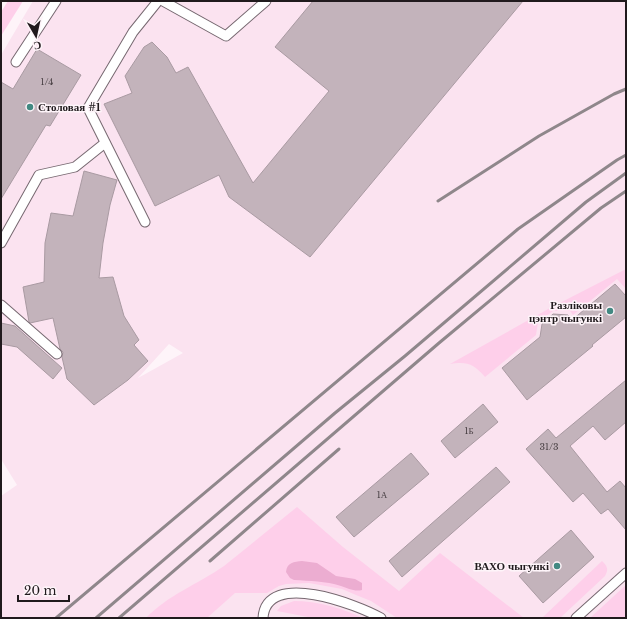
<svg xmlns="http://www.w3.org/2000/svg" width="627" height="619" viewBox="0 0 627 619" font-family="'Libre Baskerville',serif">
	<style>
		.built { fill: #fbe3f0; fill-rule: evenodd }
		.green { fill: #fecfea }
		.forest { fill: #ecadd1 }
		.building { fill: #c3b3bb; stroke: #a99aa2 }
		.lines { fill: none; stroke-linecap: round; stroke-linejoin: round }
		.service-casing { stroke: #766870; stroke-width: 11 }
		.service { stroke: #fff; stroke-width: 9 }
		.rail { stroke: #8f878b; stroke-width: 3 }
		.poi-dot { fill: #428982; stroke: #fef4f9; stroke-width: 1.5 }
		.labels { text-anchor: middle; stroke-width: 3; stroke-linejoin: round; paint-order: stroke }
		.number-label { font-size: 9px; fill: #494044 }
		.poi-label { font-size: 11px; font-weight: bold; fill: #201a1d; stroke: #fef4f9; text-anchor: end }
	</style>
	<rect width="100%" height="100%" fill="#fef4f9"/>
	<path class="built" d="M33 1H626V618H1V496L17 485 1 459V199L46 125 50 126 81 75 37 49 13 89 1 82V55ZM169 344 183 353 138 378Z"/>
	<g class="green">
		<path d="M8 1H23L1 36V12Z"/>
		<path d="M626 269V289L617 279 573 315 570 311H553L538 322 536 335 485 377C474 364 467 361 450 364L550 308Z"/>
		<path d="M297 507 343 547 399 591 440 553 524 618H397L371 601 356 595 342 589 309 583 286 584 279 586 267 593H235L207 618H146C168 595 198 584 224 566Z"/>
		<path d="M602 561C607 566 609 569 605 576L560 618H542Z"/>
		<path d="M626 585V618H590Z"/>
		<path d="M294 601C317 601 342 608 363 618H313L277 611 281 606Z"/>
	</g>
	<path class="forest" d="M302 561 317 563 336 576 355 579 362 583V590C354 592 348 588 341 586 325 581 310 581 294 580L290 578 286 572C287 562 294 562 302 561Z"/>
	<g class="building">
		<path d="M313 1H523L310 257 229 197 219 175 155 206 104 104 132 93 125 76 144 47 152 42 167 57 176 73 188 67 253 183 329 91 275 47Z"/>
		<path d="M37 49 81 75 50 126 46 125 1 199V82L13 89Z"/>
		<path d="M84 171 117 180 110 205 103 243 99 278 113 277 124 316 139 340 134 345 148 361 128 380 94 405 67 379 62 357 63 352 60 349 53 318 30 323 29 322 23 287 44 282 45 243 51 213 73 216Z"/>
		<path d="M615 284 626 296V317L592 345 593 346 527 400 502 368 540 337 542 324 553 314 568 315 572 320Z"/>
		<path d="M1 323 15 326 62 368 53 379 17 347 1 344Z"/>
		<path d="M626 380V422L605 440 593 426 570 446 607 492 620 481 626 488V530L608 509 601 514 583 493 573 502 526 449 548 429 556 438Z"/>
		<path d="M483 404 498 422 455 458 441 441Z"/>
		<path d="M411 453 429 474 354 537 336 517Z"/>
		<path d="M496 467 510 482 402 577 389 561Z"/>
		<path d="M571 530 594 557 543 603 519 576Z"/>
	</g>
	<g class="lines">
		<defs>
			<g id="service">
				<path d="M163 1 226 36 266 1"/>
				<path d="M16 62 56 1"/>
				<path d="M145 222 88 108 133 32 158 1"/>
				<path d="M1 243 39 175 75 167 105 143"/>
				<path d="M1 305 57 354"/>
				<path d="M263 618C266 569 358 605 381 618"/>
				<path d="M576 618 626 573"/>
			</g>
		</defs>
		<use href="#service" class="service-casing"/>
		<use href="#service" class="service"/>
		<g class="rail">
			<path d="M438 201 539 136 614 94 626 89"/>
			<path d="M210 561 339 449"/>
			<path d="M56 618 518 229 617 160 626 155"/>
			<path d="M96 618 335 413 405 356 586 202 626 173"/>
			<path d="M119 618 439 343 601 208 626 191"/>
		</g>
	</g>
	<g class="poi-dot">
		<circle cx="30" cy="107" r="4"/>
		<circle cx="610" cy="311" r="4"/>
		<circle cx="557" cy="566" r="4"/>
	</g>
	<g class="labels">
		<g class="number-label">
			<text x="47" y="85">1/4</text>
			<text x="469" y="434">1Б</text>
			<text x="549" y="450">31/3</text>
			<text x="382" y="498">1А</text>
		</g>
		<g class="poi-label">
			<text x="38" y="111" text-anchor="start">Столовая #1</text>
			<text x="602" y="309">Разліковы<tspan x="602" dy="13">цэнтр чыгункі</tspan></text>
			<text x="549" y="570">ВАХО чыгункі</text>
		</g>
	</g>
	<rect width="627" height="619" fill="none" stroke="#201a1d" stroke-width="4"/>
	<g transform="translate(36 36) rotate(171)" stroke="#fef4f9" stroke-width="3" paint-order="stroke">
	<path d="M0-3L7 15L0 10L-7 15Z" fill="#201a1d"/>
	<text y="-6" font-size="11" font-weight="bold" text-anchor="middle" fill="#201a1d">С</text>
	</g>
	<path d="M18 595v6h51v-6" fill="none" stroke="#201a1d" stroke-width="2"/>
	<text x="24" y="595" font-size="12" fill="#201a1d" stroke="#fef4f9" stroke-width="3" paint-order="stroke">20 m</text>
</svg>
